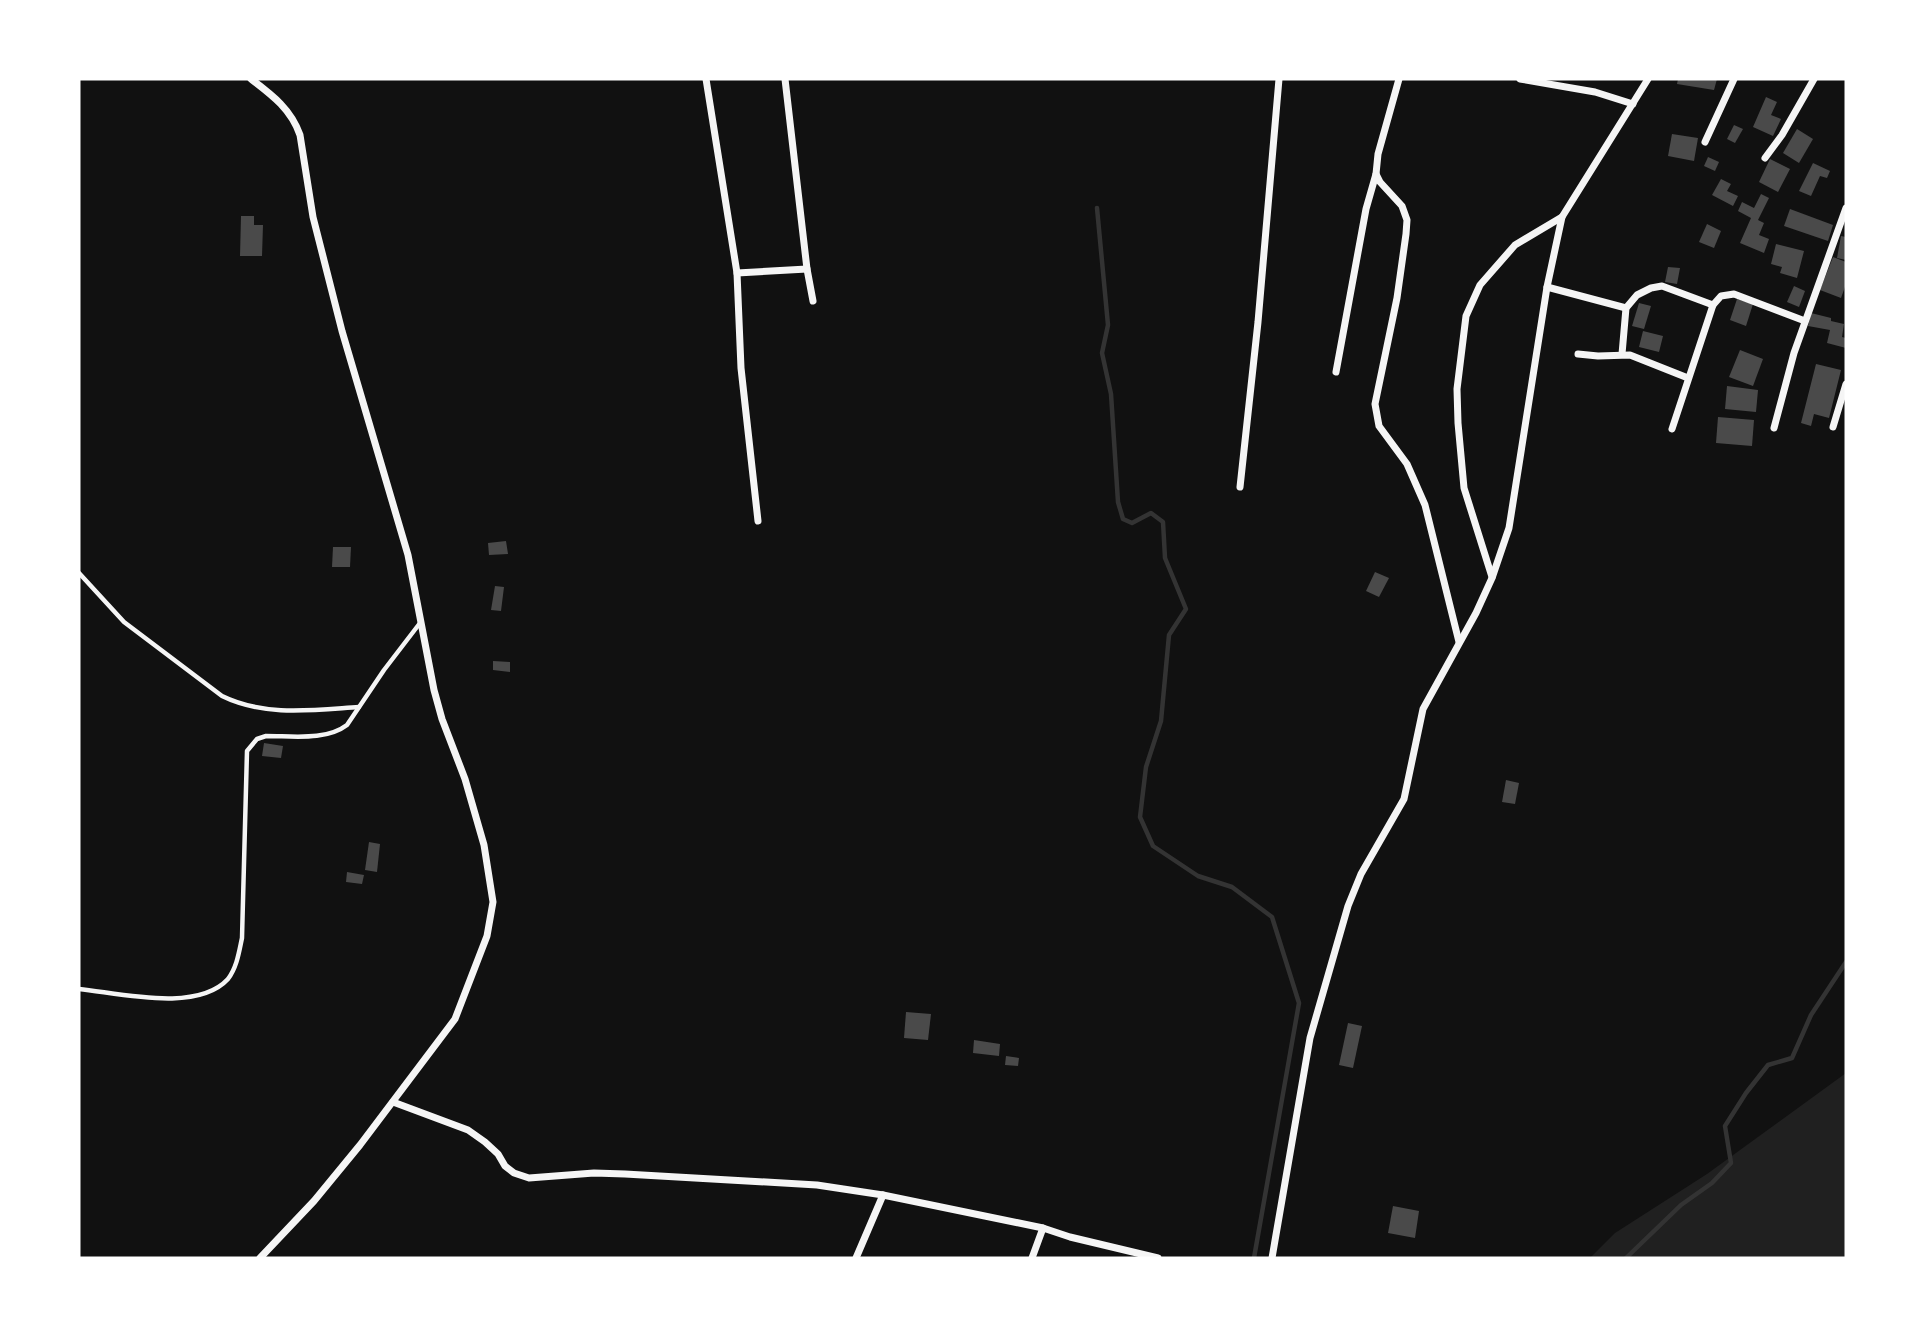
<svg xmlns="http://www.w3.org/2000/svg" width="1925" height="1337" viewBox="0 0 1925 1337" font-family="Manrope,sans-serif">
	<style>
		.green { fill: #202020 }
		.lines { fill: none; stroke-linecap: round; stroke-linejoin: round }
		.stream { stroke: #333; stroke-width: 4.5 }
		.building { fill: #4a4a4a }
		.service { stroke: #f5f5f5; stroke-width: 4.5 }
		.minor { stroke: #f5f5f5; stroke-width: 7 }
	</style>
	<rect width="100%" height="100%" fill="#111"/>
	<path class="green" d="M1846 1073V1258H1590L1615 1233 1707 1174Z"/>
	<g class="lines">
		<g class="stream">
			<path d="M1097 208 1108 325 1102 353 1111 394 1118 502 1123 519 1132 523 1151 513 1163 522 1165 558 1186 609 1169 635 1161 721 1146 767 1140 817 1153 846 1198 876 1232 887 1272 917 1299 1003 1254 1258"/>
			<path d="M1626 1258 1681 1205 1712 1183 1731 1163 1725 1126 1746 1093 1768 1065 1792 1058 1811 1015 1846 962"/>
		</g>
	</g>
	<g class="building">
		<path d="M1678 79H1717L1714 90 1677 84Z"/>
		<path d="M1766 97 1777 102 1771 115 1781 119 1773 136 1753 127Z"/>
		<path d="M1734 125 1743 129 1735 143 1727 139Z"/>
		<path d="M1797 129 1813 139 1799 163 1783 153Z"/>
		<path d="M1672 134 1698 138 1694 161 1668 156Z"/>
		<path d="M1708 157 1719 162 1715 171 1704 166Z"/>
		<path d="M1770 159 1790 169 1778 192 1759 182Z"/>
		<path d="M1813 163 1830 171 1827 178 1820 176 1811 196 1799 191Z"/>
		<path d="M1721 179 1731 184 1727 191 1738 196 1733 206 1712 195Z"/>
		<path d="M1761 194 1769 198 1758 220 1764 223 1759 235 1769 239 1764 253 1740 243 1751 218 1738 211 1742 202 1754 208Z"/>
		<path d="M1790 209 1833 225 1828 241 1784 226Z"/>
		<path d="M241 216H254V225H263L262 256H240Z"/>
		<path d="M1707 224 1721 231 1714 248 1699 242Z"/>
		<path d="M1841 236 1846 237V260L1837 258Z"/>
		<path d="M1776 244 1804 251 1797 278 1780 273 1782 267 1771 264Z"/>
		<path d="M1833 257 1846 262V284L1841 298 1820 290Z"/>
		<path d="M1668 267 1680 268 1677 284 1665 282Z"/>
		<path d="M1794 286 1805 291 1799 307 1787 302Z"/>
		<path d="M1737 299 1753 304 1746 326 1730 320Z"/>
		<path d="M1639 303 1651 306 1644 329 1632 326Z"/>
		<path d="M1811 313 1831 318V321L1844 324 1842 337 1846 338V348L1827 343 1830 330 1808 326Z"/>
		<path d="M1643 331 1663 336 1659 352 1639 347Z"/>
		<path d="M1740 350 1763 359 1753 386 1729 377Z"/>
		<path d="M1816 364 1841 370 1829 418 1814 414 1811 426 1801 423Z"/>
		<path d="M1727 386 1758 390 1756 412 1725 409Z"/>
		<path d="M1718 417 1754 420 1752 446 1716 443Z"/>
		<path d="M506 541 508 554 489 555 488 543Z"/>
		<path d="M333 547H351L350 567H332Z"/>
		<path d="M1375 572 1389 578 1379 597 1366 591Z"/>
		<path d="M495 586 504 587 501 611 491 610Z"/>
		<path d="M493 661 510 662V672L493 670Z"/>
		<path d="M264 743 283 746 281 758 262 756Z"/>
		<path d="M1506 780 1519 783 1515 804 1502 802Z"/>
		<path d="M369 842 380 844 377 872 365 870Z"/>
		<path d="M347 872 364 875 362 884 346 882Z"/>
		<path d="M906 1012 931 1014 928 1040 904 1038Z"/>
		<path d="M1348 1023 1362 1026 1353 1068 1339 1065Z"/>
		<path d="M974 1040 1000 1044 999 1056 973 1053Z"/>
		<path d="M1006 1056 1019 1058 1018 1066 1005 1065Z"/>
		<path d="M1393 1206 1419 1211 1415 1238 1388 1233Z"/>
	</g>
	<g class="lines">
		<g class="service">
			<path d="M79 573 124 622 222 696C265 717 313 710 359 707"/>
			<path d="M79 989C119 993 197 1013 228 979 237 967 239 952 242 938L247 751 257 739 266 736C293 736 326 741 347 725L384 670 420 623"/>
		</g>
		<g class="minor">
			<path d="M251 79C272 95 291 109 300 135L313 217 342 331 408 555 434 690 442 719 465 779 484 845 493 902 487 936 455 1019 360 1145 314 1201 260 1258"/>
			<path d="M706 79 737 273 741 368 758 521"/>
			<path d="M785 79 807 269 813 301"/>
			<path d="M1399 79 1378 154 1376 174 1380 182 1402 206 1407 220 1406 234 1397 298 1375 404 1379 426 1407 464 1425 505 1459 642"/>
			<path d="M1520 79 1595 92 1633 104"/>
			<path d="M1705 142 1734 79"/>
			<path d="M1765 158 1782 135 1814 79"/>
			<path d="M737 273 807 269"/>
			<path d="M1547 287 1626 308"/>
			<path d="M1578 354 1598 356 1630 355 1688 378"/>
			<path d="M1622 354 1626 308 1637 295 1651 288 1662 286 1713 305"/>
			<path d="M1336 372 1366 209 1376 174"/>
			<path d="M1833 427 1846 384"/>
			<path d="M1774 428 1794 353 1846 208"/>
			<path d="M1672 429 1713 305 1721 296 1734 294 1805 321"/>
			<path d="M1240 487 1258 322 1279 79"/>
			<path d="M1492 577 1464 488 1458 423 1457 389 1466 316 1480 285 1515 245 1562 217 1648 79"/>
			<path d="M393 1102 468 1130 485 1142 498 1154 505 1166 514 1173 529 1178 594 1173 625 1174 817 1185 883 1195 1043 1228 1070 1237 1158 1258"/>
			<path d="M856 1258 883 1195"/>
			<path d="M1032 1258 1043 1228"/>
			<path d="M1272 1258 1310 1038 1348 906 1361 874 1404 799 1423 709 1476 613 1492 578 1509 528 1547 287 1562 217"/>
		</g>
	</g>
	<rect width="1925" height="1337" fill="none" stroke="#ffffff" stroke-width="161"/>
</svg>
